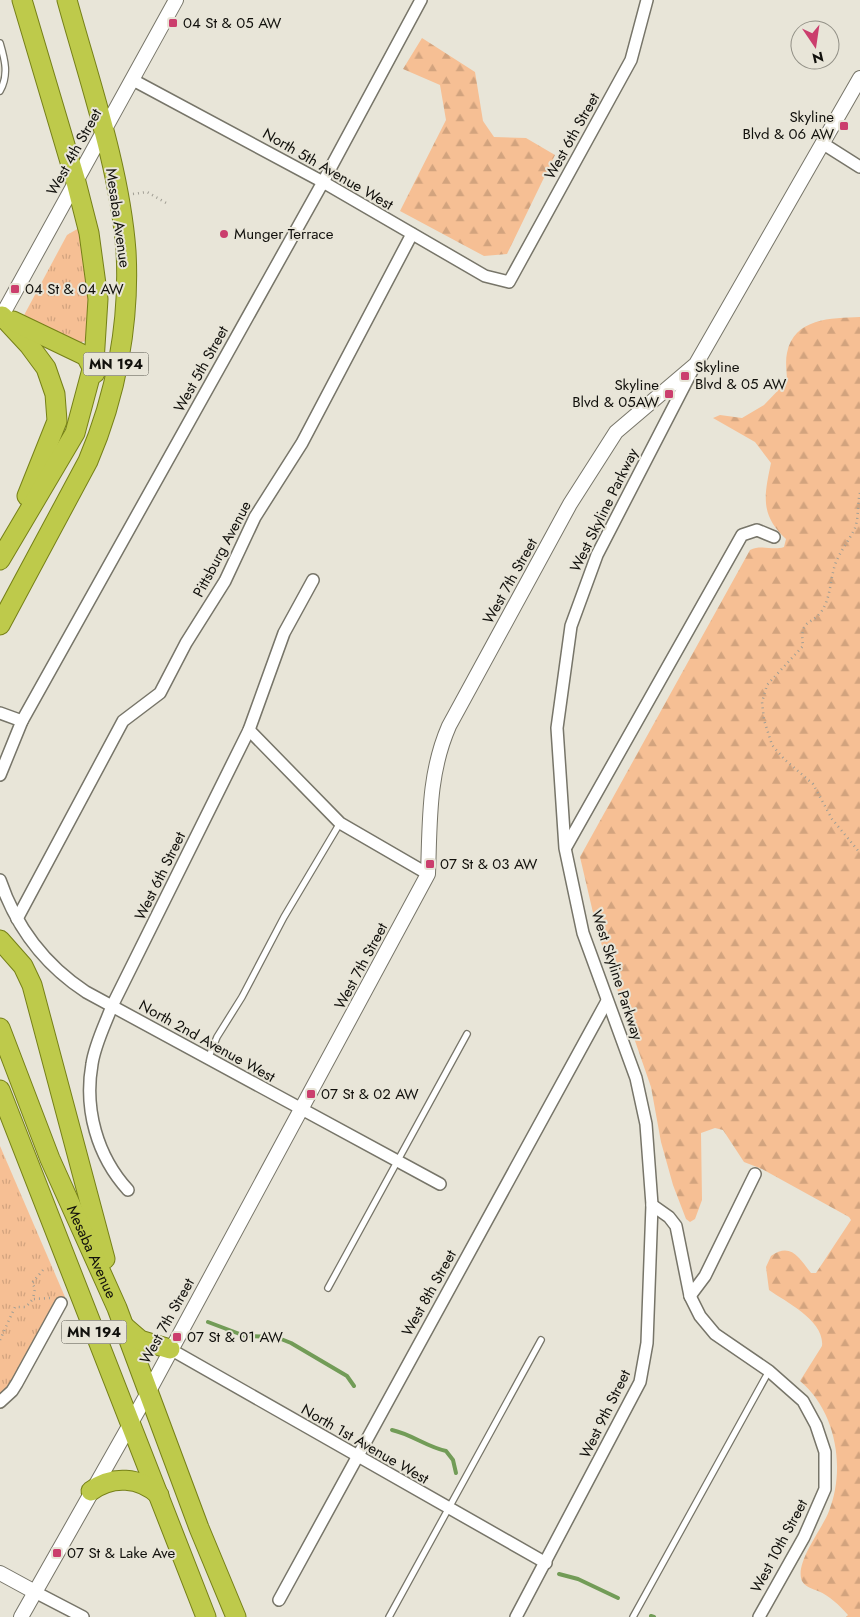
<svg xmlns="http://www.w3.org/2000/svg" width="860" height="1617" viewBox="0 0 860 1617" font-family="Jost,sans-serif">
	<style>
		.grass { fill: url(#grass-tufts) }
		.forest { fill: url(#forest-firs) }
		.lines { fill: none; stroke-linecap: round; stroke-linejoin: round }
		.stream { stroke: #729c57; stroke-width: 4 }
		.service-casing { stroke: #777569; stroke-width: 8 }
		.minor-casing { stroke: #777569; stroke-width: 14 }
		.tertiary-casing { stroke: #777569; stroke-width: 16 }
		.trunk-casing { stroke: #768018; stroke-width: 21 }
		.path { stroke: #a09e94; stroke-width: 2.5; stroke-dasharray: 1 4; stroke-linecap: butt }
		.service { stroke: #fff; stroke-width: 5.5 }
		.minor { stroke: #fff; stroke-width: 11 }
		.tertiary { stroke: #fff; stroke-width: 14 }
		.trunk { stroke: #beca4b; stroke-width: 19 }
		.poi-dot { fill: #cb3e6d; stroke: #e8e5d8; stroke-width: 2 }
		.labels { text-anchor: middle; stroke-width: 4; stroke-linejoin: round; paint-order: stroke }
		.shield { fill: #e8e5d8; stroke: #525049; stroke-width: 1 }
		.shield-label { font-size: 14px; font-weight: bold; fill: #11100c }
		.poi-label { font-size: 15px; fill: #11100c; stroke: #e8e5d8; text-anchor: start }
		.street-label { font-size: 15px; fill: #11100c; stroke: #e8e5d8 }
	</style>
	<defs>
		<pattern id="grass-tufts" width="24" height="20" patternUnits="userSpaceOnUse" patternTransform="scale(1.25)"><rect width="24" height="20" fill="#f6bf94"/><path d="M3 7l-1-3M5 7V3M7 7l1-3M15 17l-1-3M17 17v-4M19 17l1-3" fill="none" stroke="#d2a37e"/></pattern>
		<pattern id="forest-firs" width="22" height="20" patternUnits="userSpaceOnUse" patternTransform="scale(1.25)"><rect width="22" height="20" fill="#f6bf94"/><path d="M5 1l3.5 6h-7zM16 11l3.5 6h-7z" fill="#d2a37e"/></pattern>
	</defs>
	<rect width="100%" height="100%" fill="#e8e5d8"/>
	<g class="grass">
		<path d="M79 228C88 268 90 301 86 341L74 344 22 319 67 235Z"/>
		<path d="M0 1146 65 1297 12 1387 0 1399Z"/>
	</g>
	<g class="forest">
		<path d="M422 38 475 72 483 121 494 137 526 138 555 155 507 254 484 256 400 211 446 120 440 85 403 69Z"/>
		<path d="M860 317V1617H846L848 1615C839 1605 830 1596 818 1591 813 1589 805 1587 802 1581 794 1563 823 1528 829 1511 846 1468 836 1411 800 1381L822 1346C825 1321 786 1302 769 1290L766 1267 771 1256C791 1242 799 1258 811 1273H816L851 1220 849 1217 762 1169 744 1162 723 1130 715 1128 701 1133 702 1200 695 1219 690 1222 686 1219 673 1185 661 1142 651 1087 598 934 580 857 750 550C762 544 772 551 784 547L786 539C760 515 764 496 771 463L755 442 713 418 720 415 742 418 764 405 787 381C787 372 785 362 787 353 794 318 831 318 860 317Z"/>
	</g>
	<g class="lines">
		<g class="stream">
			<path d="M208 1322 245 1336 276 1337 291 1343 347 1376 354 1386"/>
			<path d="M392 1430C411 1434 427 1447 446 1451L453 1460 456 1473"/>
			<path d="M559 1574 578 1579 618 1598"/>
			<path d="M651 1616 654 1617"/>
		</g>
		<defs>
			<g id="service">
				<path d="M0 43C5 60 9 75 0 91"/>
				<path d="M208 1059 217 1037 242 997 284 917 340 823"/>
				<path d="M328 1288 467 1034"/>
				<path d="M389 1617 541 1340"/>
				<path d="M633 1617 769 1371"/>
			</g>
			<g id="minor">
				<path d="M133 80 323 182 485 276 509 282 631 60 647 0"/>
				<path d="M822 143 860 167"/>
				<path d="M0 713 22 721"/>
				<path d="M249 730 340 823 428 874"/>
				<path d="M0 775 22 721 323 182 421 0"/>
				<path d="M566 847 742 535 757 530 774 537"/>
				<path d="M0 880C16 927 45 965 86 992L440 1184"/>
				<path d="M17 919 123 721 160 693 186 643 225 581 255 517 302 443 412 234"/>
				<path d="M128 1190C97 1156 84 1109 92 1064 95 1044 105 1025 112 1006L249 730 284 633 313 580"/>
				<path d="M652 1205 669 1217 676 1226 690 1296 700 1316 715 1334 769 1371 803 1401 816 1425 825 1452V1489L804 1537 759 1617"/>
				<path d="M690 1296 705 1276 755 1174"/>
				<path d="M170 1349 546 1563"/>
				<path d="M0 1402 12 1391 17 1383 61 1303"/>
				<path d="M35 1592 83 1617"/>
				<path d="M279 1600 607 1001"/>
				<path d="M516 1617 640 1382 647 1343 652 1205 646 1124 636 1078 583 933 565 848 557 728 571 626 597 555 694 367"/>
			</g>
			<g id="tertiary">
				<path d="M0 319 176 0"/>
				<path d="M0 1573 35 1592"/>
				<path d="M21 1617 149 1391 428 874C430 822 428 774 449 726L570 504 616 432 696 364 860 78"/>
			</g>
			<g id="trunk">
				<path d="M2 316 29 345 46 368 55 394 57 421 27 496"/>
				<path d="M13 321 86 356 95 373"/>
				<path d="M0 560 75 433 94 362 98 299 89 233 76 182 22 0"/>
				<path d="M0 625 88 461C116 396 130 322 126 251 120 169 89 80 67 0"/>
				<path d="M0 940 23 966 32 985 105 1259"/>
				<path id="s1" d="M0 1028 50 1159 117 1308 199 1528 236 1617"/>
				<path d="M0 1090 206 1617"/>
				<path d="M125 1327 140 1340 170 1349"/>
				<path d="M91 1491C112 1475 140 1477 159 1495"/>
			</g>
		</defs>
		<use href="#service" class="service-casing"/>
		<use href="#minor" class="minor-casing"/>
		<use href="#tertiary" class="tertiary-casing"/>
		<use href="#trunk" class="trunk-casing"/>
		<g class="path">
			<path d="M133 194 147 192 168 204"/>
			<path d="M860 493C857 505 859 517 855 528 850 539 841 550 836 562 831 575 831 590 826 603 815 629 799 614 803 646L767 685 762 702 764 720 772 745 784 759 813 784 832 819 860 853"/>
			<path d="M43 1270 32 1283 35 1288 33 1299 51 1298"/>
			<path d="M0 1340 15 1307H26L33 1299"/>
		</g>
		<use href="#service" class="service"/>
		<use href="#minor" class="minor"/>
		<use href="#tertiary" class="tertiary"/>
		<use href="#trunk" class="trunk"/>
	</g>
	<g class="poi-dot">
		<rect x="168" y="18" width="10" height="10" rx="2.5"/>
		<rect x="839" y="121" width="10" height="10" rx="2.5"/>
		<circle cx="224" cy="234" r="5"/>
		<rect x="10" y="284" width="10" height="10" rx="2.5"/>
		<rect x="680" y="371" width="10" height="10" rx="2.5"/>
		<rect x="664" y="389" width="10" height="10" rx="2.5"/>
		<rect x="425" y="859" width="10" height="10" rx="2.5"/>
		<rect x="306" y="1089" width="10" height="10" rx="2.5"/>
		<rect x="172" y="1332" width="10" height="10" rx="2.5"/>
		<rect x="52" y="1548" width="10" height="10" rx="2.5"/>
	</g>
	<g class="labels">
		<g class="shield">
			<rect x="83.5" y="352.5" width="65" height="23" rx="4"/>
			<rect x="61.5" y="1320.5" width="65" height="23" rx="4"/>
		</g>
		<g class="shield-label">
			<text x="116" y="369">MN 194</text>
			<text x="94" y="1337">MN 194</text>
		</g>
		<g class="poi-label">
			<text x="183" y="28">04 St &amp; 05 AW</text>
			<text x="834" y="122" text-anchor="end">Skyline<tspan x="834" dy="17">Blvd &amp; 06 AW</tspan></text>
			<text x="234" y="239">Munger Terrace</text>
			<text x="25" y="294">04 St &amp; 04 AW</text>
			<text x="695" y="372">Skyline<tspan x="695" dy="17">Blvd &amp; 05 AW</tspan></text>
			<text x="659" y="390" text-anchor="end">Skyline<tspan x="659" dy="17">Blvd &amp; 05AW</tspan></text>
			<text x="440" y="869">07 St &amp; 03 AW</text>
			<text x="321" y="1099">07 St &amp; 02 AW</text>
			<text x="187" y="1342">07 St &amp; 01 AW</text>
			<text x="67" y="1558">07 St &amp; Lake Ave</text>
		</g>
		<g class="street-label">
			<text transform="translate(572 136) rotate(-61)" y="5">West 6th Street</text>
			<text transform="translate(74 152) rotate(-61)" y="5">West 4th Street</text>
			<text transform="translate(328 169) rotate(30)" y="5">North 5th Avenue West</text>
			<text transform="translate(118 218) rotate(82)" y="5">Mesaba Avenue</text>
			<text transform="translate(201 369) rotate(-61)" y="5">West 5th Street</text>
			<text transform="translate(604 510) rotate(-64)" y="5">West Skyline Parkway</text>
			<text transform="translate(222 549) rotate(-62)" y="5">Pittsburg Avenue</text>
			<text transform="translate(510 581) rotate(-61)" y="5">West 7th Street</text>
			<text transform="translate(160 876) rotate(-64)" y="5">West 6th Street</text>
			<text transform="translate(361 966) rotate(-62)" y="5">West 7th Street</text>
			<text transform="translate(617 975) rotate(72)" y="5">West Skyline Parkway</text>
			<text transform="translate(207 1041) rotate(29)" y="5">North 2nd Avenue West</text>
			<text dy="5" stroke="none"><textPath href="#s1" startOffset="242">Mesaba Avenue</textPath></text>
			<text transform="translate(429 1293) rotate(-61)" y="5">West 8th Street</text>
			<text transform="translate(167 1321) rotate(-61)" y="5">West 7th Street</text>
			<text transform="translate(605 1414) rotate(-64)" y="5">West 9th Street</text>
			<text transform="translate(365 1444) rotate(30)" y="5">North 1st Avenue West</text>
			<text transform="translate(779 1546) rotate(-62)" y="5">West 10th Street</text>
		</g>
	</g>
	<g transform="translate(815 45) rotate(167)"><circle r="24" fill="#e8e5d8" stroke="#929086"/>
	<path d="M0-4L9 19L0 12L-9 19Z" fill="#cb3e6d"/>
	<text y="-8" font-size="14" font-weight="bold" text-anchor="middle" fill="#11100c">N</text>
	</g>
</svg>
